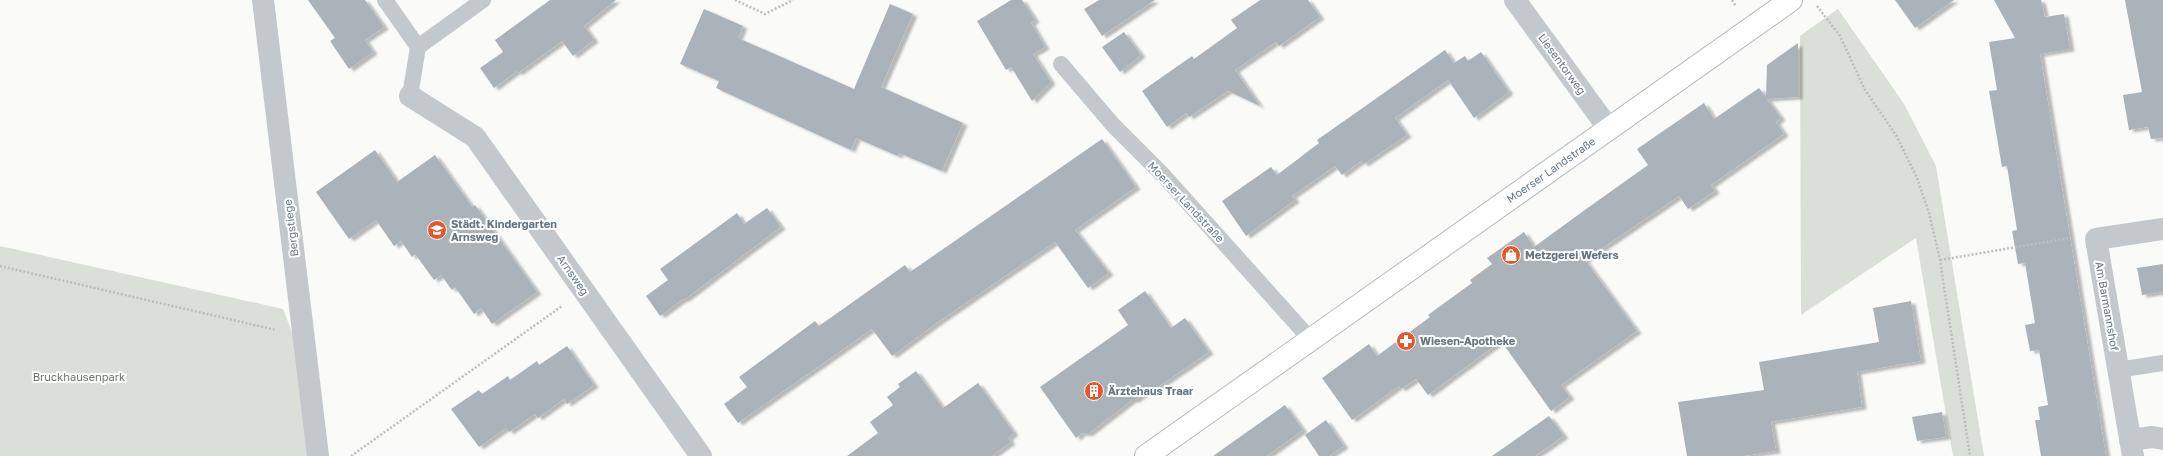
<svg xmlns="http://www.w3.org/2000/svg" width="2163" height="456" viewBox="0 0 2163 456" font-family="'Golos Text',sans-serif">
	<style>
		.green { fill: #dadfd7 }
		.building { fill: #aab3b9; filter: url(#shadow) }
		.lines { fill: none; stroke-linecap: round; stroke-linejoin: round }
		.secondary-casing { stroke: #b3babf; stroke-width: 24 }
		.path { stroke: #bbbfc2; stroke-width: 2.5; stroke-dasharray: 2 2; stroke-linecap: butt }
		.service { stroke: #c3c8cc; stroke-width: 16 }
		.minor { stroke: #c3c8cc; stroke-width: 22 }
		.secondary { stroke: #fff; stroke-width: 22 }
		.labels { text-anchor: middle; stroke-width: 4; stroke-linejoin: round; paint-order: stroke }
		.street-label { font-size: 11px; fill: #657683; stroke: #fff }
		.poi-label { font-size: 11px; font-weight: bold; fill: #657683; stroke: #fff; text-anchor: start }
		.park-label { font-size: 11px; fill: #687a64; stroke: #fff }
	</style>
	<defs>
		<filter id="shadow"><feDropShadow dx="4.5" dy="2.5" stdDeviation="1" flood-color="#0004"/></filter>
	</defs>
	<rect width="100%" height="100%" fill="#fafaf8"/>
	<g class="green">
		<path d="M1838 9 1904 104 1936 166 1984 456H1953L1916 238 1801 315 1800 36Z"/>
		<path d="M0 246 283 309 297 345 313 456H0Z"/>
	</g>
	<g class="building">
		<path d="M308 0H365L384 27 365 40 373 52 349 69 330 41 335 38Z"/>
		<path d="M550 0H616L584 26 594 40 573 56 562 41 518 73 517 71 494 88 480 68 503 52 495 40Z"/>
		<path d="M1011 0H1022L1035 20 1031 23 1045 47 1033 54 1051 82 1032 101 1011 67 1006 70 977 21Z"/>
		<path d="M1099 0H1155L1102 36 1084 9Z"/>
		<path d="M1260 0H1308L1320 17 1279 46 1276 42 1235 70 1260 106 1228 91 1189 117 1186 113 1167 127 1142 91 1192 56 1194 59 1237 28 1231 20Z"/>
		<path d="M1895 0H1954L1915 28Z"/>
		<path d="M1994 0H2041L2045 17 2064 14 2070 49 2040 54 2106 456H2041L2035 420H2040L2038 407 2048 405 2039 350 2030 351 2025 325 2035 323 2025 263 2018 264 2012 231 2017 230 2007 166 2002 167 1989 91 1997 90 1989 42 2015 38Z"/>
		<path d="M2125 0H2163V138L2151 139 2148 127 2129 130 2123 95 2142 92Z"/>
		<path d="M890 4 913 14 881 87 963 123 942 171 899 153 898 156 856 138 851 150 716 88 719 81 680 64 704 9 743 26 738 38 854 89Z"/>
		<path d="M1124 32 1141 55 1120 72 1102 47Z"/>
		<path d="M1798 43V97L1767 99 1781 118 1776 122 1784 134 1711 185 1715 191 1688 209 1679 196 1585 260 1637 331 1561 385 1570 397 1551 411 1501 341 1428 395 1416 379 1401 389 1399 386 1352 420 1322 378 1369 344 1377 356 1430 317 1428 315 1472 283 1470 280 1492 264 1487 258 1524 232 1534 247 1582 212 1648 165 1637 149 1704 103 1714 119 1759 88 1766 97 1767 65Z"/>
		<path d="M1445 50 1454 63 1465 56 1468 61 1481 52 1509 92 1474 118 1448 80 1395 118 1407 135 1364 164 1361 161 1342 175 1335 166 1292 196 1295 200 1246 236 1222 201 1271 167 1277 175 1319 143 1317 140Z"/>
		<path d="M1102 139 1136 187 1075 230 1109 273 1088 288 1055 242 938 322 892 356 872 329 738 423 724 404 747 387 739 377 815 321 819 326 905 265 910 272Z"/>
		<path d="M375 150 397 182 435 155 472 207 475 205 537 292 492 324 481 308 474 314 455 287 452 290 441 275 434 280 415 254 412 257 401 241 394 246 376 220 349 239 316 192Z"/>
		<path d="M767 208 781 227 684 300 683 299 660 316 646 296 668 280 660 269 737 213 744 224Z"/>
		<path d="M2163 264V292L2142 295 2137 268Z"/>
		<path d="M1145 291 1171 328 1185 318 1209 352 1155 389 1153 387 1135 400H1132L1088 434 1082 433 1076 438 1040 387 1128 325 1118 310Z"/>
		<path d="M1911 301 1921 361 1857 372 1862 407 1771 422 1776 451 1743 456H1687L1678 402 1764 390 1759 362 1879 342 1873 308Z"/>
		<path d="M567 346 594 385 567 404 564 399 538 418 535 414 509 432 506 428 479 447 451 409 479 390 482 394 508 376 510 380 537 361 539 365Z"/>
		<path d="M916 371 943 408 978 383 1014 433 1008 438 1011 442 992 456H847L878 433 870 422 893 405 887 397 900 387 898 384Z"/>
		<path d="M1285 405 1303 430 1267 456H1213Z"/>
		<path d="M1942 412 1946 437 1917 441 1912 417Z"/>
		<path d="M1549 416 1564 436 1535 456H1492Z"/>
		<path d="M1326 420 1344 446 1329 456H1319L1305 435Z"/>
	</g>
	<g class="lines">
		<defs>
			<path id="secondary" d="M1146 456 1791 0"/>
		</defs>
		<use href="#secondary" class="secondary-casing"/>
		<g class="path">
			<path d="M735 0 765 14 793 0"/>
			<path d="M1732 0 1736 6"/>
			<path d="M1817 6 1840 36 1865 90 1896 135 1917 178 1929 213 1940 260 1970 456"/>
			<path d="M1940 260 2070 238"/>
			<path d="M0 266 276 330"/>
			<path d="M351 456 562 306"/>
		</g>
		<g class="service">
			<path d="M385 0 418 47 410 96"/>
			<path d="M418 47 483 0"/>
			<path d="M1061 64 1113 125 1164 176 1311 340"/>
			<path d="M2118 370 2163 363"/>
		</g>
		<g class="minor">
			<path d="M263 0 318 456"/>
			<path d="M1515 0 1609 129"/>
			<path d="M410 96 475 137 701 456"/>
			<path d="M2130 440 2152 437 2163 439"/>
			<path d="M2133 456 2096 239 2163 229"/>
		</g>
		<use href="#secondary" class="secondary"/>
	</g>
	<defs>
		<symbol id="school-disc" viewBox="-11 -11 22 22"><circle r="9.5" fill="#e4572e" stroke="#fff"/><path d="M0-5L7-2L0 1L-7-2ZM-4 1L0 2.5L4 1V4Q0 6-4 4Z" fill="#fff"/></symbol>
		<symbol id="shop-disc" viewBox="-11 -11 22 22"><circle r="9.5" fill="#e4572e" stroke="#fff"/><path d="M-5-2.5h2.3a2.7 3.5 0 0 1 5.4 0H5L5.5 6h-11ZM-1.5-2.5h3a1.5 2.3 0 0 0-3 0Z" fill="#fff"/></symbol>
		<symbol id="pharmacy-disc" viewBox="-11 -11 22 22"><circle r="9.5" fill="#e4572e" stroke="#fff"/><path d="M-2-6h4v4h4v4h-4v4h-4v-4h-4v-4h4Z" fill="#fff"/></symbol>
		<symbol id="building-disc" viewBox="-11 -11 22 22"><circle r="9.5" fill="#e4572e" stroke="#fff"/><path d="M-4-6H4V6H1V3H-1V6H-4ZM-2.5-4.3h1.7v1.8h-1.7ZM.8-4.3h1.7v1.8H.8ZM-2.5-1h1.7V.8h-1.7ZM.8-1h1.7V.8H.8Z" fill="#fff"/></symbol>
	</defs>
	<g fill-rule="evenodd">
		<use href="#school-disc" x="426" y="219" width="22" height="22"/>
		<use href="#shop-disc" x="1500" y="244" width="22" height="22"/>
		<use href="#pharmacy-disc" x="1395" y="330" width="22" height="22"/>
		<use href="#building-disc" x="1083" y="380" width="22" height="22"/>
	</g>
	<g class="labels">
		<g class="street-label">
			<text transform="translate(1562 64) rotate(54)" y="4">Liesentorweg</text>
			<text transform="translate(1551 170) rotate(-35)" y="4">Moerser Landstraße</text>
			<text transform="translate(1186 202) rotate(47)" y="4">Moerser Landstraße</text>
			<text transform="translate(291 228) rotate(-97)" y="4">Bergstiege</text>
			<text transform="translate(573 275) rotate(55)" y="4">Arnsweg</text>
			<text transform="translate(2107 306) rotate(80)" y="4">Am Barmannshof</text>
		</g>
		<g class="poi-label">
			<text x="451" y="228">Städt. Kindergarten<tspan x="451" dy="13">Arnsweg</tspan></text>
			<text x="1525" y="259">Metzgerei Wefers</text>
			<text x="1420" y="345">Wiesen-Apotheke</text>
			<text x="1108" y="395">Ärztehaus Traar</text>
		</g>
		<g class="park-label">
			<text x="79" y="381">Bruckhausenpark</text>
		</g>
	</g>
</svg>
